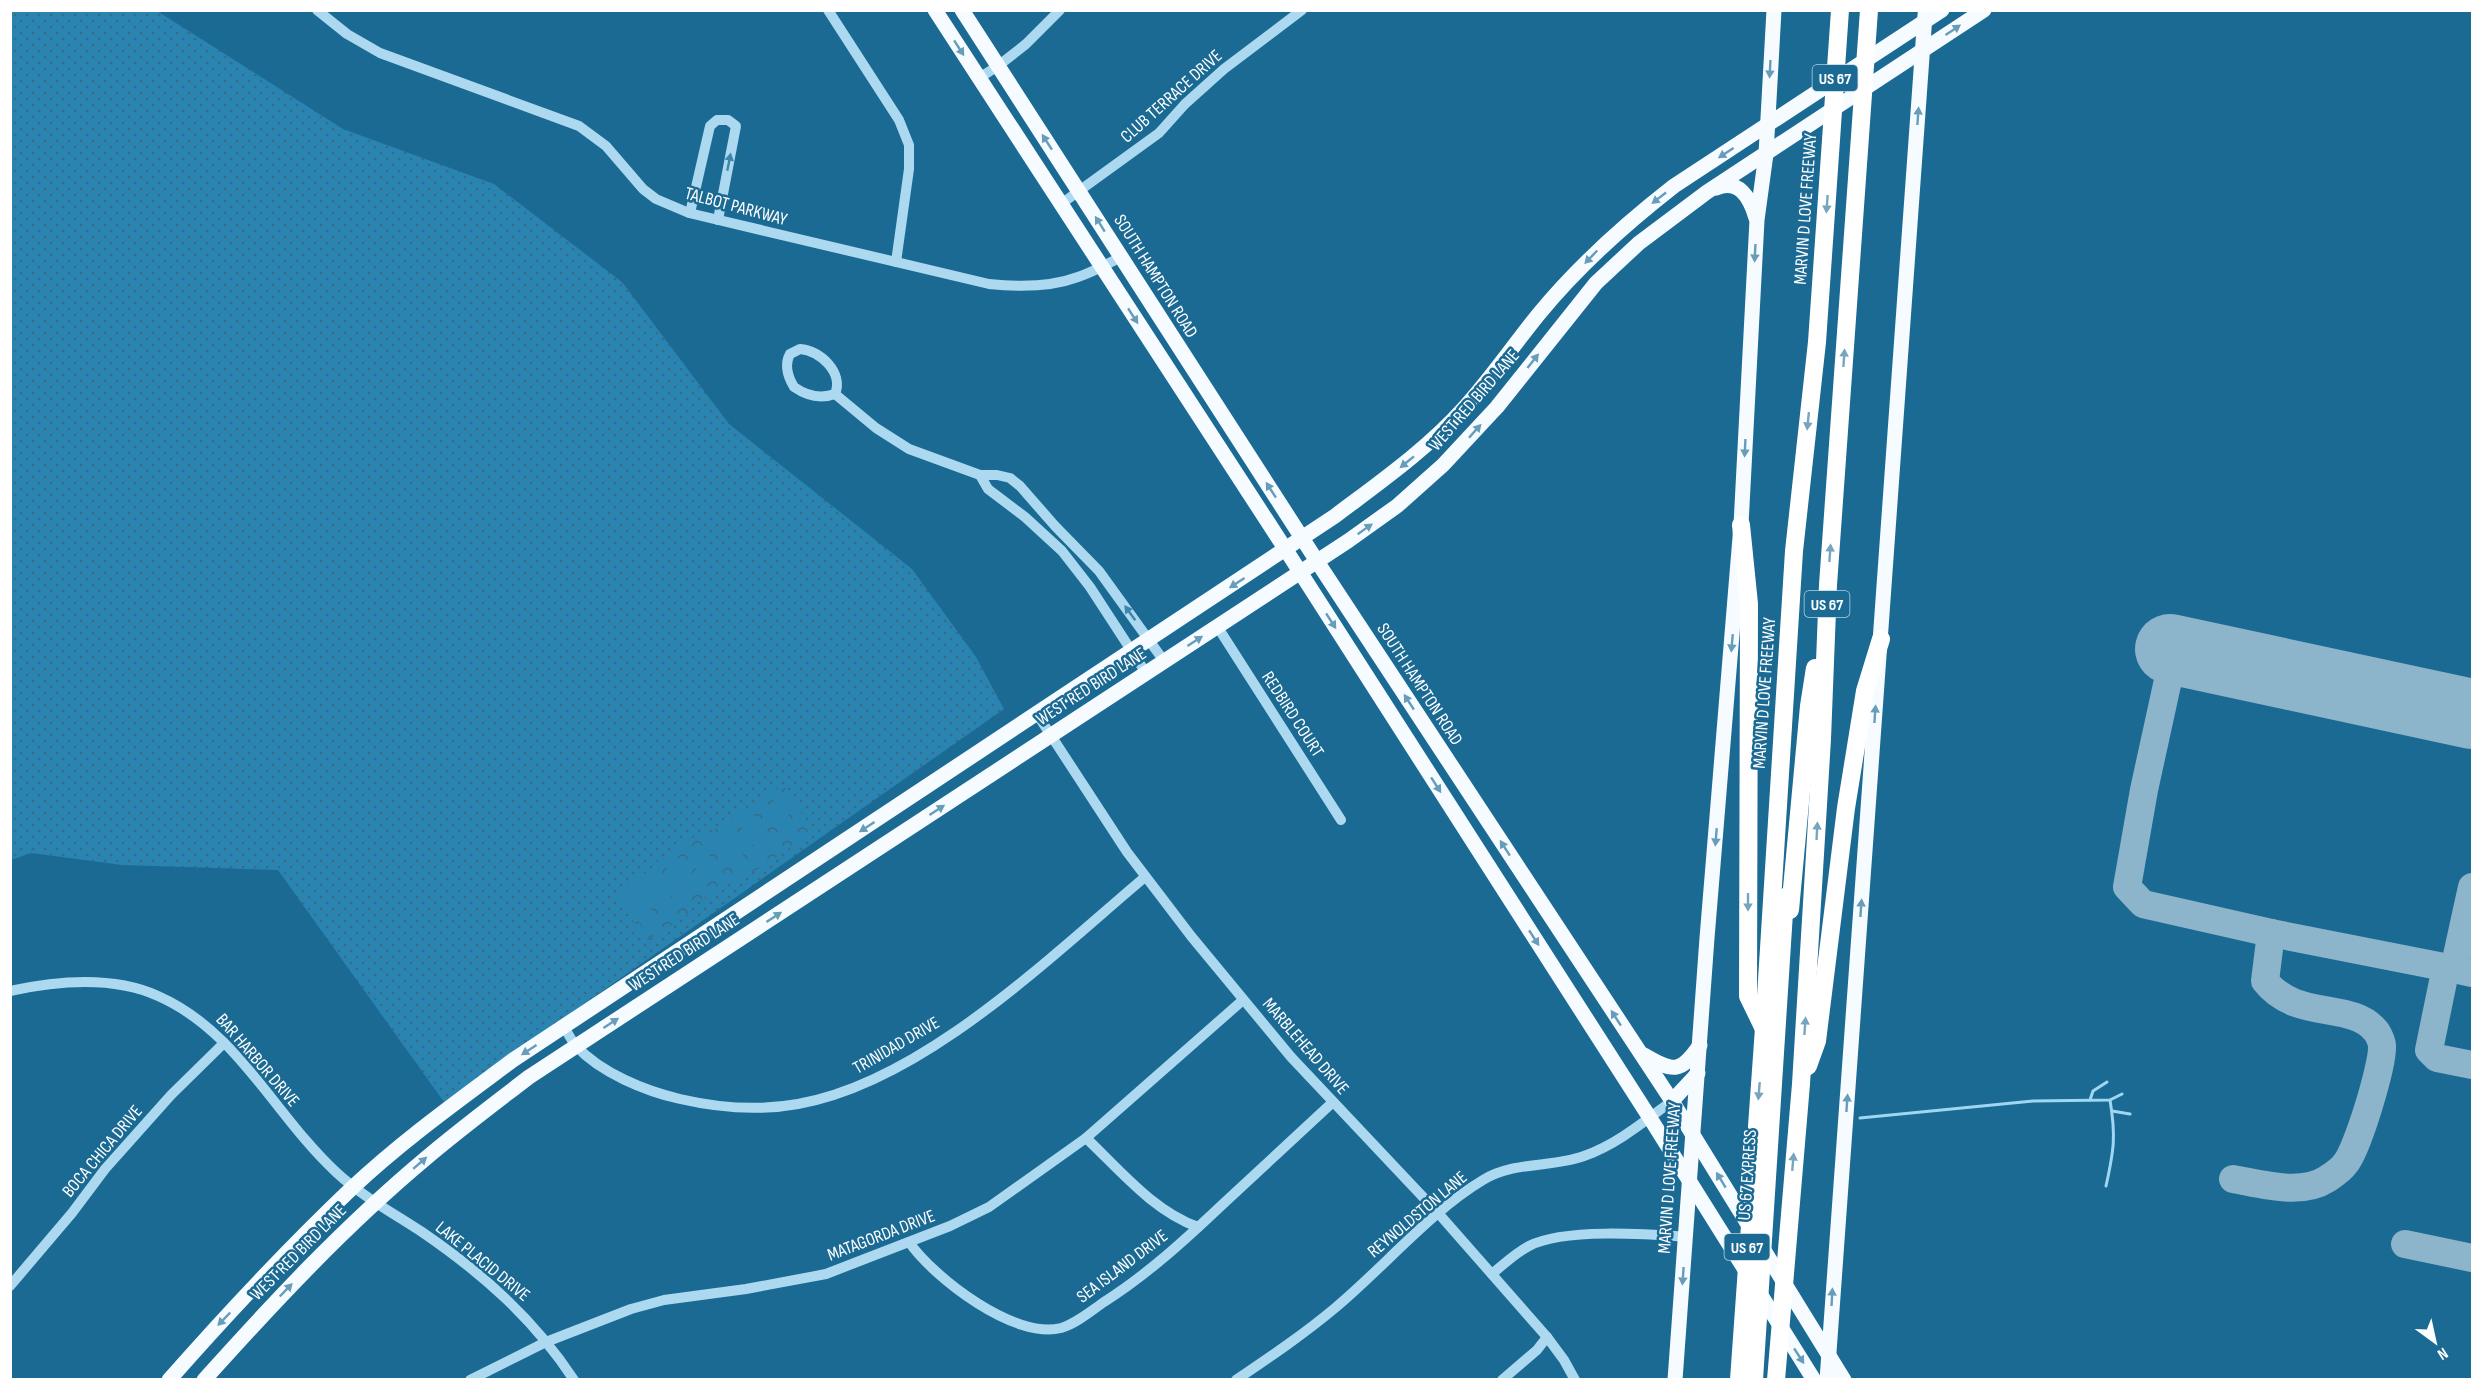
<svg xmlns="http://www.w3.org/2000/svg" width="2483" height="1390" viewBox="0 0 2483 1390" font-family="'Sofia Sans Condensed',sans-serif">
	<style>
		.grass { fill: url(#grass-dots) }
		.forest { fill: url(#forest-crowns) }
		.garden { fill: #2a84b1 }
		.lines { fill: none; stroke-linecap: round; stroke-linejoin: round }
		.stream { stroke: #9fd7f2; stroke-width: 3 }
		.taxiway { stroke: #8cb4ca; stroke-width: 28 }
		.runway { stroke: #8cb4ca; stroke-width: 70 }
		.minor { stroke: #acd9f0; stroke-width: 10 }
		.major { stroke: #f5fbff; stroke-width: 15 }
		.highway { stroke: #fff; stroke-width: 18 }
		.oneway { fill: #679db9 }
		.oneway2 { fill: #3e86ab }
		.oneway3 { fill: #76a6bf }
		.labels { text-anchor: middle; stroke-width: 5; stroke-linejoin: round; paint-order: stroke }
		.shield { fill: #1a6a94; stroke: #bad2df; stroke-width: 1.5 }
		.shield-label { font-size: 16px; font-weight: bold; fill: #fff }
		.street-label { font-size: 18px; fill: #fff; stroke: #1a6a94 }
	</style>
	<defs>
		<pattern id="grass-dots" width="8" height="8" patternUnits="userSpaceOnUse" patternTransform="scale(1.5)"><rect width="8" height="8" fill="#2a84b1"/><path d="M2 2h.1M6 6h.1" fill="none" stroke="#396b84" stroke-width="1.8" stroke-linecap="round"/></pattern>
		<pattern id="forest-crowns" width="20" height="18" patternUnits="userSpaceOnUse" patternTransform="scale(1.5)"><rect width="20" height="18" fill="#2a84b1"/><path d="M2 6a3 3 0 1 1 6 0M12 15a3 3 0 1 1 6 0" fill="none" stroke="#396b84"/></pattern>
	</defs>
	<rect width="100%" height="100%" fill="#1a6a94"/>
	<path class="grass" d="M11 11H157L343 129 494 184 622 282 729 424 912 569 976 657 1004 709 444 1102 278 870 122 865 31 853 11 860Z"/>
	<path class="forest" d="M783 785 814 832 734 885 731 880 687 909 690 913 646 941 615 893 658 865 656 862 700 833 703 837Z"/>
	<g class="garden">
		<path d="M778 798 798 830 784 839 763 808Z"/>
		<path d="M754 815 774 846 760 855 739 824Z"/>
		<path d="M728 831 748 863 734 872 713 841Z"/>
		<path d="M701 844 721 875 707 884 686 853Z"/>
		<path d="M680 857 701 888 686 898 666 867Z"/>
		<path d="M658 877 678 908 664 918 643 886Z"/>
		<path d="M639 889 659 921 645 930 624 899Z"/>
	</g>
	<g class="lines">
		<g class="stream">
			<path d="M2090 1100 2093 1091 2107 1082"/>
			<path d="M2112 1111 2130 1114"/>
			<path d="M1860 1118 2033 1101 2110 1100 2122 1094"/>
			<path d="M2106 1186C2114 1150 2116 1136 2110 1100"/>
		</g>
		<g class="taxiway">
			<path d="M2186 651 2170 671 2144 790 2127 887 2143 904 2271 933 2454 969"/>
			<path d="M2472 887 2454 969 2472 973"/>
			<path d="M2446 967 2429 1050 2437 1058 2472 1065"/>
			<path d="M2233 1179C2261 1184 2301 1196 2327 1179 2333 1175 2341 1170 2345 1164 2357 1151 2383 1065 2382 1046 2382 1042 2378 1033 2375 1030 2351 1001 2296 1021 2265 981L2271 933"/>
			<path d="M2405 1244 2472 1258"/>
		</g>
		<path class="runway" d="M2170 649 2472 714"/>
		<g class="minor">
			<path d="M317 10 347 34 380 53 579 126 606 146 643 189 656 199 689 213 989 284C1017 287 1051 287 1078 277 1093 272 1107 264 1121 257"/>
			<path d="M828 10 899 120 909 145V169L896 262"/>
			<path d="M979 78 998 66 1026 44 1060 10"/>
			<path d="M1061 204 1159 133 1185 104 1224 69 1302 10"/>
			<path d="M690 213 710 126 717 120H728L736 126 718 220"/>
			<path d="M800 349C820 350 844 373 835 394 821 399 807 396 794 387 788 377 784 365 790 354Z"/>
			<path d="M835 394 876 428 909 449 980 475H997L1010 478 1020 486 1055 526 1099 571 1164 661"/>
			<path d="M980 475 988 489 1025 517 1062 551 1090 587 1146 673"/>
			<path d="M1217 626 1341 820"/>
			<path d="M1037 714 1127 852 1191 936 1291 1057 1439 1214 1547 1337 1564 1360 1575 1380"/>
			<path d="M10 991C56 981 114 976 158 996 238 1031 274 1115 337 1173 362 1196 393 1213 422 1232 482 1273 534 1319 574 1380"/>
			<path d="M564 1027C568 1033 571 1040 576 1046 601 1073 645 1091 680 1099 719 1108 759 1111 798 1104 923 1082 1050 957 1145 877"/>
			<path d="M1086 1138C1120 1170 1153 1211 1198 1227"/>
			<path d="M909 1242C934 1278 1015 1340 1061 1328 1077 1323 1091 1311 1104 1302 1148 1274 1186 1239 1223 1204 1260 1170 1296 1136 1333 1102"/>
			<path d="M1492 1274C1503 1265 1515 1253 1529 1246 1563 1228 1646 1234 1686 1237"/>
			<path d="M10 1286 72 1213 105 1169 171 1095 224 1043"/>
			<path d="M470 1380 546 1342 631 1309 664 1300 746 1289 826 1274 950 1226 989 1207 1086 1138 1243 1000"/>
			<path d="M1236 1380C1270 1357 1304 1334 1335 1308 1383 1268 1431 1211 1483 1180 1514 1161 1551 1168 1584 1156 1616 1145 1645 1121 1672 1101"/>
			<path d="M1502 1380 1537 1350 1547 1337"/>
		</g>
		<g class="major">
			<path d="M935 10 1286 550 1650 1118 1814 1380"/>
			<path d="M962 10 1322 569 1672 1101 1844 1380"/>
			<path d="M1716 188C1739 178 1750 198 1756 218"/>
			<path d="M1644 1055C1673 1072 1680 1074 1700 1045"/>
			<path d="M1672 1101 1698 1073"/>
			<path d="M169 1380C227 1314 288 1249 352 1188 402 1141 458 1101 513 1060L1335 516C1380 482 1426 450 1464 408 1491 378 1513 346 1538 315 1578 266 1624 225 1674 186L1942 10"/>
			<path d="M204 1380C274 1302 345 1226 425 1159 459 1130 494 1104 529 1077L1348 541 1397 506 1443 465 1497 407 1596 283 1639 243 1707 192 1984 10"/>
			<path d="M1675 1380 1707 938 1741 525 1757 220 1766 154 1774 10"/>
			<path d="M1827 1380 1925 15"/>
		</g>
		<g class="highway">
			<path d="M1741 525 1749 604 1748 996 1763 1027"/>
			<path d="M1790 910 1809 706 1815 668"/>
			<path d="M1808 1066 1817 1041 1846 808 1865 691 1881 639"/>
			<path d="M1739 1380 1764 1028 1794 551 1817 342 1840 10"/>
			<path d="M1754 1380 1785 897"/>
			<path d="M1776 1380 1801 1084 1822 739 1828 585 1869 10"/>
		</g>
	</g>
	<defs><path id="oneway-solid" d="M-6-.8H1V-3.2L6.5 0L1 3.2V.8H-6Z" transform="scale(1.5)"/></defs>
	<g class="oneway">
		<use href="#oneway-solid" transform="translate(1953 30) rotate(-34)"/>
		<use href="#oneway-solid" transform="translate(959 48) rotate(57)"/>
		<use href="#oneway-solid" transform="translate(1770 69) rotate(93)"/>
		<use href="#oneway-solid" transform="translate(1918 116) rotate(-86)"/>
		<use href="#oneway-solid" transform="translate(1047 142) rotate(-123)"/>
		<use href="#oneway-solid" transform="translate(1726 153) rotate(147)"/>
		<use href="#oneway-solid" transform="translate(1659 198) rotate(142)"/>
		<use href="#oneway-solid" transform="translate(1100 224) rotate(-122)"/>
		<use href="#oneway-solid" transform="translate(1755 253) rotate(93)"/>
		<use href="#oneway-solid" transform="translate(1591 257) rotate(134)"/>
		<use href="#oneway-solid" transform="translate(1133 316) rotate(57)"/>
		<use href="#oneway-solid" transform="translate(1533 361) rotate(-52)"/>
		<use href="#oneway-solid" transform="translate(1475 431) rotate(-48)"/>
		<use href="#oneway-solid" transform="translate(1745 448) rotate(93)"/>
		<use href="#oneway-solid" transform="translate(1407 462) rotate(141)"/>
		<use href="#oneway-solid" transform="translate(1271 490) rotate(-123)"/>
		<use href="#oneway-solid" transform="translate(1365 529) rotate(-35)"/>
		<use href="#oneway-solid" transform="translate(1237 583) rotate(147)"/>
		<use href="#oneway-solid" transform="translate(1331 621) rotate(57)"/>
		<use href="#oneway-solid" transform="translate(1195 641) rotate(-33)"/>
		<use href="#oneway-solid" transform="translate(1732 643) rotate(95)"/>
		<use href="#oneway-solid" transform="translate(1409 702) rotate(-123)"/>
		<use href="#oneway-solid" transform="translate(1875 714) rotate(-86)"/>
		<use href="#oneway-solid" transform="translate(1436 785) rotate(57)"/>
		<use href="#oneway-solid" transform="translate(937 810) rotate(-33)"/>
		<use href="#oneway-solid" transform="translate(867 827) rotate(147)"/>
		<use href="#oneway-solid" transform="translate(1716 837) rotate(95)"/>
		<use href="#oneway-solid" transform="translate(1505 848) rotate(-123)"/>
		<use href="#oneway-solid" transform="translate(1861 908) rotate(-86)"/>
		<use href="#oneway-solid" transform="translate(774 917) rotate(-33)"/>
		<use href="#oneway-solid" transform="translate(1534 938) rotate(57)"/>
		<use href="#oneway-solid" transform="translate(1616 1018) rotate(-123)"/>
		<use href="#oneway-solid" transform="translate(611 1023) rotate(-33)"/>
		<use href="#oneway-solid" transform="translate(529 1050) rotate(147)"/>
		<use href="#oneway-solid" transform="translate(1847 1103) rotate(-86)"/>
		<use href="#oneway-solid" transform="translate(420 1163) rotate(-41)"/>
		<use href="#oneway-solid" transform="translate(1721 1180) rotate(-121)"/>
		<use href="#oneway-solid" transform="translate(1683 1276) rotate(94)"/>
		<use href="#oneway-solid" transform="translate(286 1290) rotate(-46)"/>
		<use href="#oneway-solid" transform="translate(1832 1297) rotate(-87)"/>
		<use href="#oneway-solid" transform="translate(224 1319) rotate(134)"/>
		<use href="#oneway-solid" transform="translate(1799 1356) rotate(57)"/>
	</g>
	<g class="oneway2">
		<use href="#oneway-solid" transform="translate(729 162) rotate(-79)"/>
		<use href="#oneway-solid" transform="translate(1130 613) rotate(-126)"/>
	</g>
	<g class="oneway3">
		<use href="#oneway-solid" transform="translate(1827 204) rotate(94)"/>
		<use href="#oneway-solid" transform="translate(1844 358) rotate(-86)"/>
		<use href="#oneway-solid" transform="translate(1808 421) rotate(96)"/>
		<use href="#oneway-solid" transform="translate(1830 553) rotate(-86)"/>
		<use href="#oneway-solid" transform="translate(1817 831) rotate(-87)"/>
		<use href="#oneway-solid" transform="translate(1748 902) rotate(90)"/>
		<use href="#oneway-solid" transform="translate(1805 1026) rotate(-86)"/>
		<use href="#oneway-solid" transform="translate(1759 1091) rotate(95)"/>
		<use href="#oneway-solid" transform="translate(1793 1162) rotate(-85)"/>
	</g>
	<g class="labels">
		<g class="shield">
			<rect x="1812.5" y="65" width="45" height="26" rx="4.5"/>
			<rect x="1804.5" y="591" width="45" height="26" rx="4.5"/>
			<rect x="1724.5" y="1234" width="45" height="26" rx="4.5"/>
		</g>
		<g class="shield-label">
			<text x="1835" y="84">US 67</text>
			<text x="1827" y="610">US 67</text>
			<text x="1747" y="1253">US 67</text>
		</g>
		<g class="street-label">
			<text transform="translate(1171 96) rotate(-42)" y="6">CLUB TERRACE DRIVE</text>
			<text transform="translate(736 206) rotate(15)" y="6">TALBOT PARKWAY</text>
			<text transform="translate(1805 209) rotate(-86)" y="6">MARVIN D LOVE FREEWAY</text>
			<text transform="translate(1156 276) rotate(58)" y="6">SOUTH HAMPTON ROAD</text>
			<text transform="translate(1474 400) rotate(-49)" y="6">WEST RED BIRD LANE</text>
			<text transform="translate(1420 684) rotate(57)" y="6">SOUTH HAMPTON ROAD</text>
			<text transform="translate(1091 686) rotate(-33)" y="6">WEST RED BIRD LANE</text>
			<text transform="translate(1764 693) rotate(-86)" y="6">MARVIN D LOVE FREEWAY</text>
			<text transform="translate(1293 714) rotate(57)" y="6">REDBIRD COURT</text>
			<text transform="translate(684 952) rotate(-33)" y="6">WEST RED BIRD LANE</text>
			<text transform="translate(896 1045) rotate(-30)" y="6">TRINIDAD DRIVE</text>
			<text transform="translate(1306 1046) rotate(49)" y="6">MARBLEHEAD DRIVE</text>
			<text transform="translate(258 1060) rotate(49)" y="6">BAR HARBOR DRIVE</text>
			<text transform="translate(102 1151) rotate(-50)" y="6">BOCA CHICA DRIVE</text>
			<text transform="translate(1747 1175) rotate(-86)" y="6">US 67 EXPRESS</text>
			<text transform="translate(1669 1178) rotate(-86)" y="6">MARVIN D LOVE FREEWAY</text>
			<text transform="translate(1417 1214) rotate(-40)" y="6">REYNOLDSTON LANE</text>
			<text transform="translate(881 1235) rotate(-21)" y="6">MATAGORDA DRIVE</text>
			<text transform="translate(298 1252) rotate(-45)" y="6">WEST RED BIRD LANE</text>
			<text transform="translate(483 1261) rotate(39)" y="6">LAKE PLACID DRIVE</text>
			<text transform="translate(1122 1266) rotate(-37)" y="6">SEA ISLAND DRIVE</text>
		</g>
	</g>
	<rect width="2483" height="1390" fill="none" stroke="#ffffff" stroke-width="24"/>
	<g transform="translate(2435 1342) rotate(147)" stroke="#1a6a94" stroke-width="4.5" paint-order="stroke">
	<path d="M0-4.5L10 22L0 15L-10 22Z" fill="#ffffff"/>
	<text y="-9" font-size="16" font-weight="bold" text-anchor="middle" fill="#ffffff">N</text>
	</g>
</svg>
